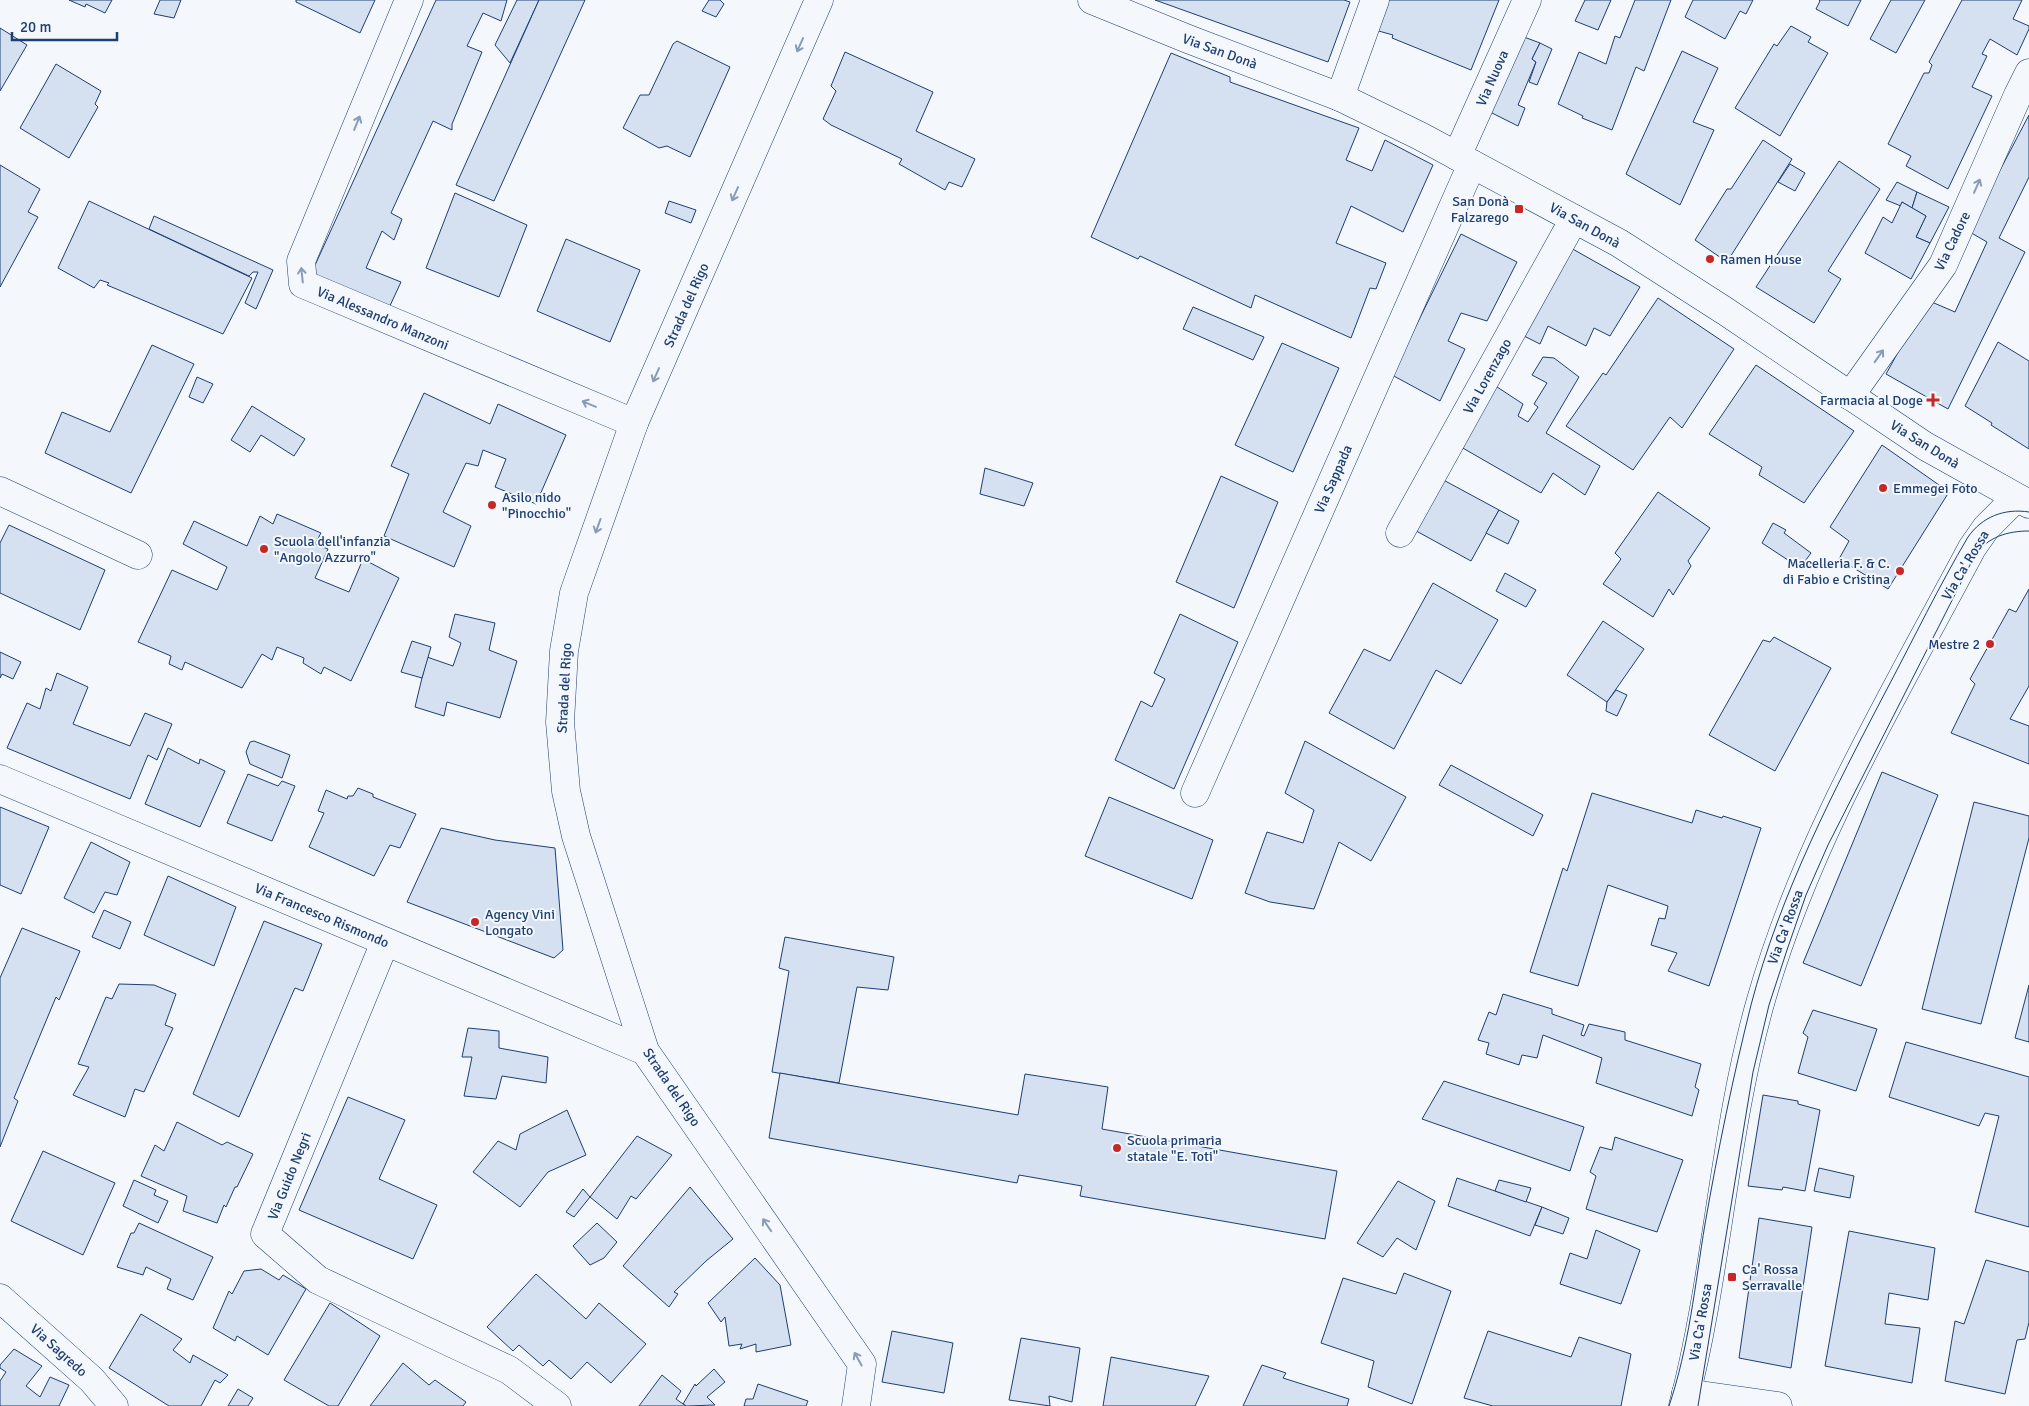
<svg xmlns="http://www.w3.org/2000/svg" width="2029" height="1406" viewBox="0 0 2029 1406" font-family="Signika,sans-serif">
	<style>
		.building { fill: #d5e0f0; stroke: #1d3f73 }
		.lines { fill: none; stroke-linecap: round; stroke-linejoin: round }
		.minor-casing { stroke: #1d3f73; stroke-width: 29 }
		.tertiary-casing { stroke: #1d3f73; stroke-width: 29 }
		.minor { stroke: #f4f7fb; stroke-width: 28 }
		.tertiary { stroke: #f4f7fb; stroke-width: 28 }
		.tram { stroke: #1d3f73; stroke-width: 1 }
		.oneway { stroke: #889bb7 }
		.poi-dot { fill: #c62828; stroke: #f4f7fb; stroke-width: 2 }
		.labels { text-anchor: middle; stroke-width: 4; stroke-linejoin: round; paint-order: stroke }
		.street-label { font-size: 14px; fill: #1d3f73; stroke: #f4f7fb }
		.poi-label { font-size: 14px; fill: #1d3f73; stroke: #f4f7fb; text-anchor: start }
	</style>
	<rect width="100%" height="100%" fill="#f4f7fb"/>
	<g class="building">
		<path d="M69 0H112L105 13 86 4 85 7Z"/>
		<path d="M160 0H181L174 18 154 14Z"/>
		<path d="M296 0H375L360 33 296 2Z"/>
		<path d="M436 0H507L501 21 483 13 467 46 482 52 452 124V130L433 121 391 213 402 219 394 240 382 231 366 268 401 282 388 310 311 274Z"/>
		<path d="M517 0H539L510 63 495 45Z"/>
		<path d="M539 0H585L494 201 456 185Z"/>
		<path d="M709 0H720L724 4 716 17 702 11Z"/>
		<path d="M1155 0H1344L1350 2 1328 62Z"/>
		<path d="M1385 0H1499L1471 70 1392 38 1393 35 1375 30Z"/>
		<path d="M1585 0H1611L1598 30 1575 21Z"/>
		<path d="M1635 0H1671L1644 71 1636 67 1612 130 1582 118 1583 116 1558 104 1579 52 1606 64 1615 36 1620 38Z"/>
		<path d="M1693 0H1753L1746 14 1740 11 1725 39 1685 17Z"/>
		<path d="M1819 0H1861L1848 26 1816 9 1820 1Z"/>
		<path d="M1891 0H1925L1896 53 1870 39Z"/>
		<path d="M1962 0H2022L2013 19 2029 26V29L2017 55 1990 39 1982 54 1987 56 1972 87 1992 96 1948 189 1906 166 1911 156 1888 144 1924 73H1929L1932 65 1929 62Z"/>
		<path d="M1791 26 1811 37 1808 42 1828 53 1780 136 1735 108 1774 44 1777 46Z"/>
		<path d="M0 28 27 45 0 91Z"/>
		<path d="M1516 34 1540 43 1532 59 1536 62 1518 105 1525 108 1518 126 1484 109Z"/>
		<path d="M677 41 730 67 690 157 667 146 659 148 623 128 640 95H649L673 44Z"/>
		<path d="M1540 43 1552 49 1537 85 1529 82 1536 62 1532 59Z"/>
		<path d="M1682 51 1718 68 1693 122 1714 130 1680 205 1626 174Z"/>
		<path d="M845 52 933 92 916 131 975 159 962 187 949 182 945 190 899 164 902 159 831 125 823 119 836 91 831 86Z"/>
		<path d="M1171 53 1230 77V82L1359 128 1346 160 1372 171 1385 140 1433 165 1403 232 1351 206 1336 243 1386 263 1376 289 1370 288 1351 338 1255 295 1251 308 1140 256 1138 259 1091 237Z"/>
		<path d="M56 64 101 91 95 104 98 107 69 158 20 128Z"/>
		<path d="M2029 115V177L1999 238 2025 252 1948 409 1886 374 1927 300 1955 312 1987 242 1968 231Z"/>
		<path d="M1763 140 1792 159 1727 262 1695 240 1727 189H1731Z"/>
		<path d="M1839 161 1880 189 1828 271 1841 279 1814 323 1756 287Z"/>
		<path d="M1790 164 1805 173 1795 191 1778 182Z"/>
		<path d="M0 165 40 189 28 212 38 217 0 287Z"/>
		<path d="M1897 182 1917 192 1912 208 1902 202 1901 206 1886 200Z"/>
		<path d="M1917 192 1949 207 1930 243 1916 237 1926 216 1912 208Z"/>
		<path d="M455 193 527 225 499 297 426 268Z"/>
		<path d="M89 201 252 278 223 334 107 285 109 283 100 280 94 288 58 268Z"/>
		<path d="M669 201 696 210 691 223 665 213Z"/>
		<path d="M1902 202 1926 216 1916 237 1930 243 1911 279 1865 253 1883 217 1892 223Z"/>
		<path d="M154 216 273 270 256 309 245 303 258 272H253L249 276 149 229Z"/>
		<path d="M1461 234 1517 262 1487 321 1461 313 1448 341 1465 349 1440 401 1392 375Z"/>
		<path d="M566 239 640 270 610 342 537 311Z"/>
		<path d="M1562 243 1640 287 1610 336 1594 328 1586 346 1548 326 1540 344 1518 333Z"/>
		<path d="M1658 298 1734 349 1682 428 1670 417 1633 470 1566 426 1603 373 1606 375Z"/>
		<path d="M1193 307 1264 337 1253 360 1183 329Z"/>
		<path d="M1998 342 2029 361V449L1991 425 1992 423 1965 406Z"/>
		<path d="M1282 343 1339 368 1293 472 1235 445Z"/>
		<path d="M152 345 194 364 131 493 45 453 62 412 110 432Z"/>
		<path d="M1543 357 1554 358 1579 377 1546 433 1600 466 1585 495 1553 473 1541 493 1454 443 1488 381 1523 404 1518 416 1528 422 1538 407 1534 404 1547 383 1532 375Z"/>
		<path d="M1756 365 1854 431 1804 503 1759 475 1762 467 1709 434Z"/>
		<path d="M197 377 213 384 203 403 189 397Z"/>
		<path d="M424 393 490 424 498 404 566 435 536 504 495 487 506 459 483 450 478 466 466 463 443 512 471 526 454 567 384 536 409 474 391 466Z"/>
		<path d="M252 406 305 439 294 456 261 435 250 452 231 440Z"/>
		<path d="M1882 445 1949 492 1888 589 1839 559 1849 541 1830 527Z"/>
		<path d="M985 468 1033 483 1024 506 980 494Z"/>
		<path d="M1221 476 1278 502 1234 608 1176 582Z"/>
		<path d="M1436 476 1499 510 1471 561 1409 527Z"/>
		<path d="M1658 492 1710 528 1688 561 1691 566 1673 595 1669 589 1653 617 1603 584 1621 559 1615 553Z"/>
		<path d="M1499 510 1519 521 1508 544 1486 533Z"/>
		<path d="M277 514 321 533 315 544 328 549 315 578 349 592 363 559 399 578 351 681 324 667 321 674 303 663 304 658 277 647 272 660 262 654 242 688 185 662 182 670 169 664 171 656 138 642 172 570 217 590 227 567 183 544 194 521 247 546 260 516 273 524Z"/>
		<path d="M1773 523 1786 530 1784 533 1811 553 1800 568 1762 543Z"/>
		<path d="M9 525 105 570 80 630 0 593V543Z"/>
		<path d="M1505 573 1536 590 1526 607 1496 591Z"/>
		<path d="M1433 583 1498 620 1461 684 1436 670 1394 749 1329 713 1364 649 1390 661Z"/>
		<path d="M2029 589V686L2010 719 2029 726V764L1951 733 1975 684 1970 679 2009 609 2016 612Z"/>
		<path d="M455 614 495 623 489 650 517 661 500 718 447 702 444 716 415 707 427 657 453 666 461 643 449 637Z"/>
		<path d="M1180 614 1238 642 1174 789 1115 760 1141 701 1152 707 1165 679 1154 673Z"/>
		<path d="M1603 621 1644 649 1607 702 1567 675Z"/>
		<path d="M1774 637 1831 668 1775 771 1709 735 1763 640 1770 642Z"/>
		<path d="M412 641 431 647 422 678 401 672Z"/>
		<path d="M0 652 21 662 13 679 2 674 0 678Z"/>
		<path d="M57 673 88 687 73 724 130 746 145 713 172 724 157 760 148 755 130 799 7 748 27 703 40 709 46 688 51 691Z"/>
		<path d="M1616 690 1627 695 1617 716 1606 711 1607 702Z"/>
		<path d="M254 741 290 755 282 778 250 764 246 752 250 742Z"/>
		<path d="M1305 741 1406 797 1371 861 1339 842 1314 909 1270 902 1245 893 1267 832 1303 843 1314 810 1285 793Z"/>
		<path d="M168 748 199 764 200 759 225 771 200 827 145 804Z"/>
		<path d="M1451 765 1543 815 1533 836 1439 785Z"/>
		<path d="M1882 772 1938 795 1861 986 1803 963Z"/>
		<path d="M248 774 278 786 282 781 295 786 272 841 227 823Z"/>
		<path d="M358 788 373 794V797L416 814 400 848 390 845 374 876 309 847 324 813 318 811 326 790 347 799 348 796H353Z"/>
		<path d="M1592 793 1692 823 1696 810 1722 818 1723 816 1761 828 1709 986 1668 971 1677 953 1651 945 1659 918 1665 919 1668 906 1608 885 1578 986 1530 972 1563 868 1567 871Z"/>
		<path d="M1109 797 1213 840 1192 899 1085 856Z"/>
		<path d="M1974 802 2029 816V838L1981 1024 1922 1009Z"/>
		<path d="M0 807 49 827 21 894 0 885Z"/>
		<path d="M441 828 495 840 555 848 563 950 554 958 407 902Z"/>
		<path d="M91 842 130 862 117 895 105 892 94 913 64 898Z"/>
		<path d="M168 876 236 907 214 966 144 935Z"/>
		<path d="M104 910 131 922 120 949 92 937Z"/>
		<path d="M264 921 322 944 303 991 295 988 294 990 239 1117 193 1094Z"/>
		<path d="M22 928 80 951 59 1000 56 997 14 1098 18 1101 0 1147V978Z"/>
		<path d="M785 937 894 957 888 990 857 987 839 1083 772 1072 789 971 779 968Z"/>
		<path d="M119 984 154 985 176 994 165 1025 173 1028 144 1092 135 1089 125 1117 73 1095 89 1067 78 1064 106 997 112 999Z"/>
		<path d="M2029 985V1042L2015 1038Z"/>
		<path d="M1503 994 1552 1009V1014L1584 1025 1581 1035 1584 1036 1589 1024 1625 1032V1040L1701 1064 1695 1087 1699 1090 1692 1116 1596 1083 1602 1058 1543 1035 1537 1058 1522 1055 1519 1065 1486 1054 1489 1043 1478 1040 1489 1012 1496 1015Z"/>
		<path d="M1813 1010 1877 1029 1856 1091 1798 1073 1808 1037 1803 1033Z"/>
		<path d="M468 1028 499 1031V1048L548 1057 546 1083 502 1076 496 1099 464 1096 472 1057H462Z"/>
		<path d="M1906 1042 2029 1077V1227L1975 1212 1999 1116 1985 1113 1979 1126 1889 1097Z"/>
		<path d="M780 1073 1018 1115 1025 1074 1108 1087 1102 1129 1337 1171 1325 1239 1080 1196 1082 1186 1019 1175 1017 1183 769 1138Z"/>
		<path d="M1444 1081 1584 1127 1570 1171 1422 1119Z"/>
		<path d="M1763 1095 1798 1101V1104L1820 1110 1805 1191 1783 1187 1782 1190 1748 1186Z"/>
		<path d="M348 1097 405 1120 379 1179 437 1205 413 1259 299 1210Z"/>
		<path d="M567 1110 586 1155 548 1172 520 1207 473 1172 498 1141 516 1150 520 1134Z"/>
		<path d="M177 1122 222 1145 227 1142 253 1154 237 1187H235L226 1207 224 1205 217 1223 183 1211 187 1196 141 1176 155 1145 164 1151Z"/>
		<path d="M637 1136 672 1155 636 1199 631 1196 617 1219 590 1197Z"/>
		<path d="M1615 1137 1683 1160 1657 1232 1586 1209 1596 1176 1590 1172 1600 1147 1612 1150Z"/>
		<path d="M43 1151 115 1183 83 1255 11 1221Z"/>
		<path d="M1819 1168 1854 1176 1850 1198 1814 1191Z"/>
		<path d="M1457 1178 1542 1207 1530 1236 1448 1206Z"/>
		<path d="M134 1180 156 1190 154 1195 168 1201 158 1223 123 1206Z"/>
		<path d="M1499 1180 1531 1188 1526 1202 1495 1191Z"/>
		<path d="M1398 1181 1435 1201 1416 1250 1397 1238 1383 1257 1357 1243Z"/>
		<path d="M690 1187 733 1239 706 1261 674 1292 678 1294 669 1307 623 1266Z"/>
		<path d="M583 1189 590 1197 574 1217 566 1212Z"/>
		<path d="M1542 1207 1569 1218 1563 1234 1535 1225Z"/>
		<path d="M1759 1218 1812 1227 1791 1368 1739 1358Z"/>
		<path d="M139 1223 213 1257 193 1300 167 1289 171 1279 146 1267 143 1275 117 1267 131 1233H134Z"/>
		<path d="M597 1223 617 1242 604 1258 590 1265 573 1246Z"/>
		<path d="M1596 1230 1640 1250 1621 1304 1560 1284 1570 1253 1587 1259Z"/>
		<path d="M1849 1231 1935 1248 1928 1300 1889 1293 1885 1324 1920 1328 1912 1383 1825 1366Z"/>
		<path d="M755 1258 780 1285 791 1345 756 1352V1344L740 1349 742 1344 729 1346 725 1317 721 1322 708 1303Z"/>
		<path d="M1986 1260 2029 1272V1322L2025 1339 2017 1340 2005 1394 1945 1381 1955 1321 1964 1324Z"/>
		<path d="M261 1269 279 1280 283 1275 306 1289 268 1355 237 1336 235 1341 213 1328 229 1291 232 1294 244 1271Z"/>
		<path d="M1404 1273 1451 1291 1412 1404 1368 1387 1374 1361 1321 1343 1343 1278 1396 1294Z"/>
		<path d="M536 1274 586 1319 599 1303 646 1344 611 1383 587 1362 571 1379 549 1360 543 1366 519 1345 513 1351 487 1327Z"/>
		<path d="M330 1303 380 1336 338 1406H329L284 1380Z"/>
		<path d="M141 1314 182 1339 173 1350 190 1363 193 1355 228 1375 220 1383 215 1380 201 1406H169L109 1368Z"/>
		<path d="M892 1331 953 1343 944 1393 882 1382Z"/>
		<path d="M1488 1331 1571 1357 1579 1337 1631 1354 1621 1406H1493L1464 1398Z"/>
		<path d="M1021 1338 1080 1348 1072 1402 1049 1396 1050 1406 1009 1400Z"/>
		<path d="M14 1349 42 1366 26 1386 40 1397 50 1377 69 1385 59 1406H0V1381L6 1372 0 1368V1365Z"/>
		<path d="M1111 1357 1209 1376 1195 1406H1103Z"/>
		<path d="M403 1363 429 1385 435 1380 466 1402 463 1406H370Z"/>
		<path d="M1262 1365 1286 1373 1283 1378 1349 1399 1347 1406H1243Z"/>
		<path d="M714 1369 725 1382 707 1397 715 1405 686 1406 683 1404 695 1384 696 1386Z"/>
		<path d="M662 1375 681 1391 676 1399 686 1406H639Z"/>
		<path d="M758 1384 808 1401 806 1406H744L746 1399H753Z"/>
		<path d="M238 1389 253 1398 248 1406H228Z"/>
	</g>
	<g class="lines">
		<defs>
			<g id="minor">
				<path d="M409 0 301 261 303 284 634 423"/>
				<path d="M819 0 634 423 574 593 564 651 560 722 566 791 576 836 645 1051 862 1364 856 1406"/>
				<path d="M1340 97 1375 0"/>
				<path d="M1457 156 1527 0"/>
				<path d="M1850 396 1943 265 2018 95 2029 73"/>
				<path d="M0 491 138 555"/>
				<path d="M1400 533 1574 219"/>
				<path d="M0 779 645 1051"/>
				<path d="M1195 793 1472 164"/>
				<path d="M385 942 265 1234 318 1280 509 1370 557 1406"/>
				<path d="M0 1298 92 1380 114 1406"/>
				<path d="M1686 1393 1778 1406"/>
			</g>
			<g id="tertiary">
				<path d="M1092 0 1188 39 1340 97 1420 136 1619 243 1725 311 1925 446 2029 504"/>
				<path d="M1683 1406C1718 1273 1723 1133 1761 1000 1807 839 1894 695 1972 548L1986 528 2016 498"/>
			</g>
		</defs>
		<use href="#minor" class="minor-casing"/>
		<use href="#tertiary" class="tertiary-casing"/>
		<use href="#minor" class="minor"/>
		<use href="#tertiary" class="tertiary"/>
		<g class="tram">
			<path d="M1669 1406C1689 1347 1695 1285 1705 1224 1718 1150 1733 1077 1751 1005 1780 894 1834 790 1887 689 1914 638 1939 586 1968 537 1982 517 2004 508 2029 512"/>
			<path d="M1698 1406 1753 1072 1769 1005 1787 950 1806 895 1828 845 1975 555C1988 537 2007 531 2029 531"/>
		</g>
	</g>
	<defs><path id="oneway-shaft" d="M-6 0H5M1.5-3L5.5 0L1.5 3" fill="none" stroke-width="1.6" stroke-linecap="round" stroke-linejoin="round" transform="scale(1.25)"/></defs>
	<g class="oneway">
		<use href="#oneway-shaft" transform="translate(800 45) rotate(114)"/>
		<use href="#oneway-shaft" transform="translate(357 123) rotate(-68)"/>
		<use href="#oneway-shaft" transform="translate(1977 186) rotate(-66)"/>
		<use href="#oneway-shaft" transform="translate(735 194) rotate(114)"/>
		<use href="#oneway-shaft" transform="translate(302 275) rotate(-96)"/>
		<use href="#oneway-shaft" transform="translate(1879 356) rotate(-55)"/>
		<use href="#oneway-shaft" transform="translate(656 375) rotate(114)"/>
		<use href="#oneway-shaft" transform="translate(589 404) rotate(-157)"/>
		<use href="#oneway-shaft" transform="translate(598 526) rotate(110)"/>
		<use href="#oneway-shaft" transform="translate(767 1225) rotate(-124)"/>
		<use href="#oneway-shaft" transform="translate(858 1359) rotate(-119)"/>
	</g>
	<g class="poi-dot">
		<rect x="1514" y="204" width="10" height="10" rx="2.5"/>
		<circle cx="1710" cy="259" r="5"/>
		<path d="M1930.5 392.5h5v5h5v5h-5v5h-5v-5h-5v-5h5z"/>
		<circle cx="1883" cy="488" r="5"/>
		<circle cx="492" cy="505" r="5"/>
		<circle cx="264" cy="549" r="5"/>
		<circle cx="1900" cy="571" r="5"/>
		<circle cx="1990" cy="644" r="5"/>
		<circle cx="475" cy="922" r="5"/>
		<circle cx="1117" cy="1148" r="5"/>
		<rect x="1727" y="1272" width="10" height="10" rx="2.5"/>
	</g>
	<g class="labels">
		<g class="street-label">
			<text transform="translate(1220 51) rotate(20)" y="5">Via San Donà</text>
			<text transform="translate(1492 78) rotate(-66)" y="5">Via Nuova</text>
			<text transform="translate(1585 225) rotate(29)" y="5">Via San Donà</text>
			<text transform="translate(1952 241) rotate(-64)" y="5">Via Cadore</text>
			<text transform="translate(686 305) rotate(-66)" y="5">Strada del Rigo</text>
			<text transform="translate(383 318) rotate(23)" y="5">Via Alessandro Manzoni</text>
			<text transform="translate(1487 376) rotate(-61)" y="5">Via Lorenzago</text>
			<text transform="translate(1925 444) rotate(32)" y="5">Via San Donà</text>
			<text transform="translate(1333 479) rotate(-66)" y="5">Via Sappada</text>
			<text transform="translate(1965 565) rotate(-59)" y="5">Via Ca' Rossa</text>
			<text transform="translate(564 688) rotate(-87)" y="5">Strada del Rigo</text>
			<text transform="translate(322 915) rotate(23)" y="5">Via Francesco Rismondo</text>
			<text transform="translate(1785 927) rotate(-70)" y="5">Via Ca' Rossa</text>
			<text transform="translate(672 1087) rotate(56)" y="5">Strada del Rigo</text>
			<text transform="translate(289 1176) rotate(-68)" y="5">Via Guido Negri</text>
			<text transform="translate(1700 1322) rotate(-80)" y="5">Via Ca' Rossa</text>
			<text transform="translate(59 1350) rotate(42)" y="5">Via Sagredo</text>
		</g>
		<g class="poi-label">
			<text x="1509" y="206" text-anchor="end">San Donà<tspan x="1509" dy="16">Falzarego</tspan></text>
			<text x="1720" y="264">Ramen House</text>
			<text x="1923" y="405" text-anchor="end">Farmacia al Doge</text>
			<text x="1893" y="493">Emmegei Foto</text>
			<text x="502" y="502">Asilo nido<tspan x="502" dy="16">"Pinocchio"</tspan></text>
			<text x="274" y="546">Scuola dell'infanzia<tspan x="274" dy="16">"Angolo Azzurro"</tspan></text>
			<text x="1890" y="568" text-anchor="end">Macelleria F. &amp; C.<tspan x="1890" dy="16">di Fabio e Cristina</tspan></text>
			<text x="1980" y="649" text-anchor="end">Mestre 2</text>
			<text x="485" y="919">Agency Vini<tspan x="485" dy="16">Longato</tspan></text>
			<text x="1127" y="1145">Scuola primaria<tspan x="1127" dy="16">statale "E. Toti"</tspan></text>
			<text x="1742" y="1274">Ca' Rossa<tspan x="1742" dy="16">Serravalle</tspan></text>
		</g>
	</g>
	<path d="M12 32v8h105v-8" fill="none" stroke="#1d3f73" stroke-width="2.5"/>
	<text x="20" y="32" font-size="15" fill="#1d3f73" stroke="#f4f7fb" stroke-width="4" paint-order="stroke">20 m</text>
</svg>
